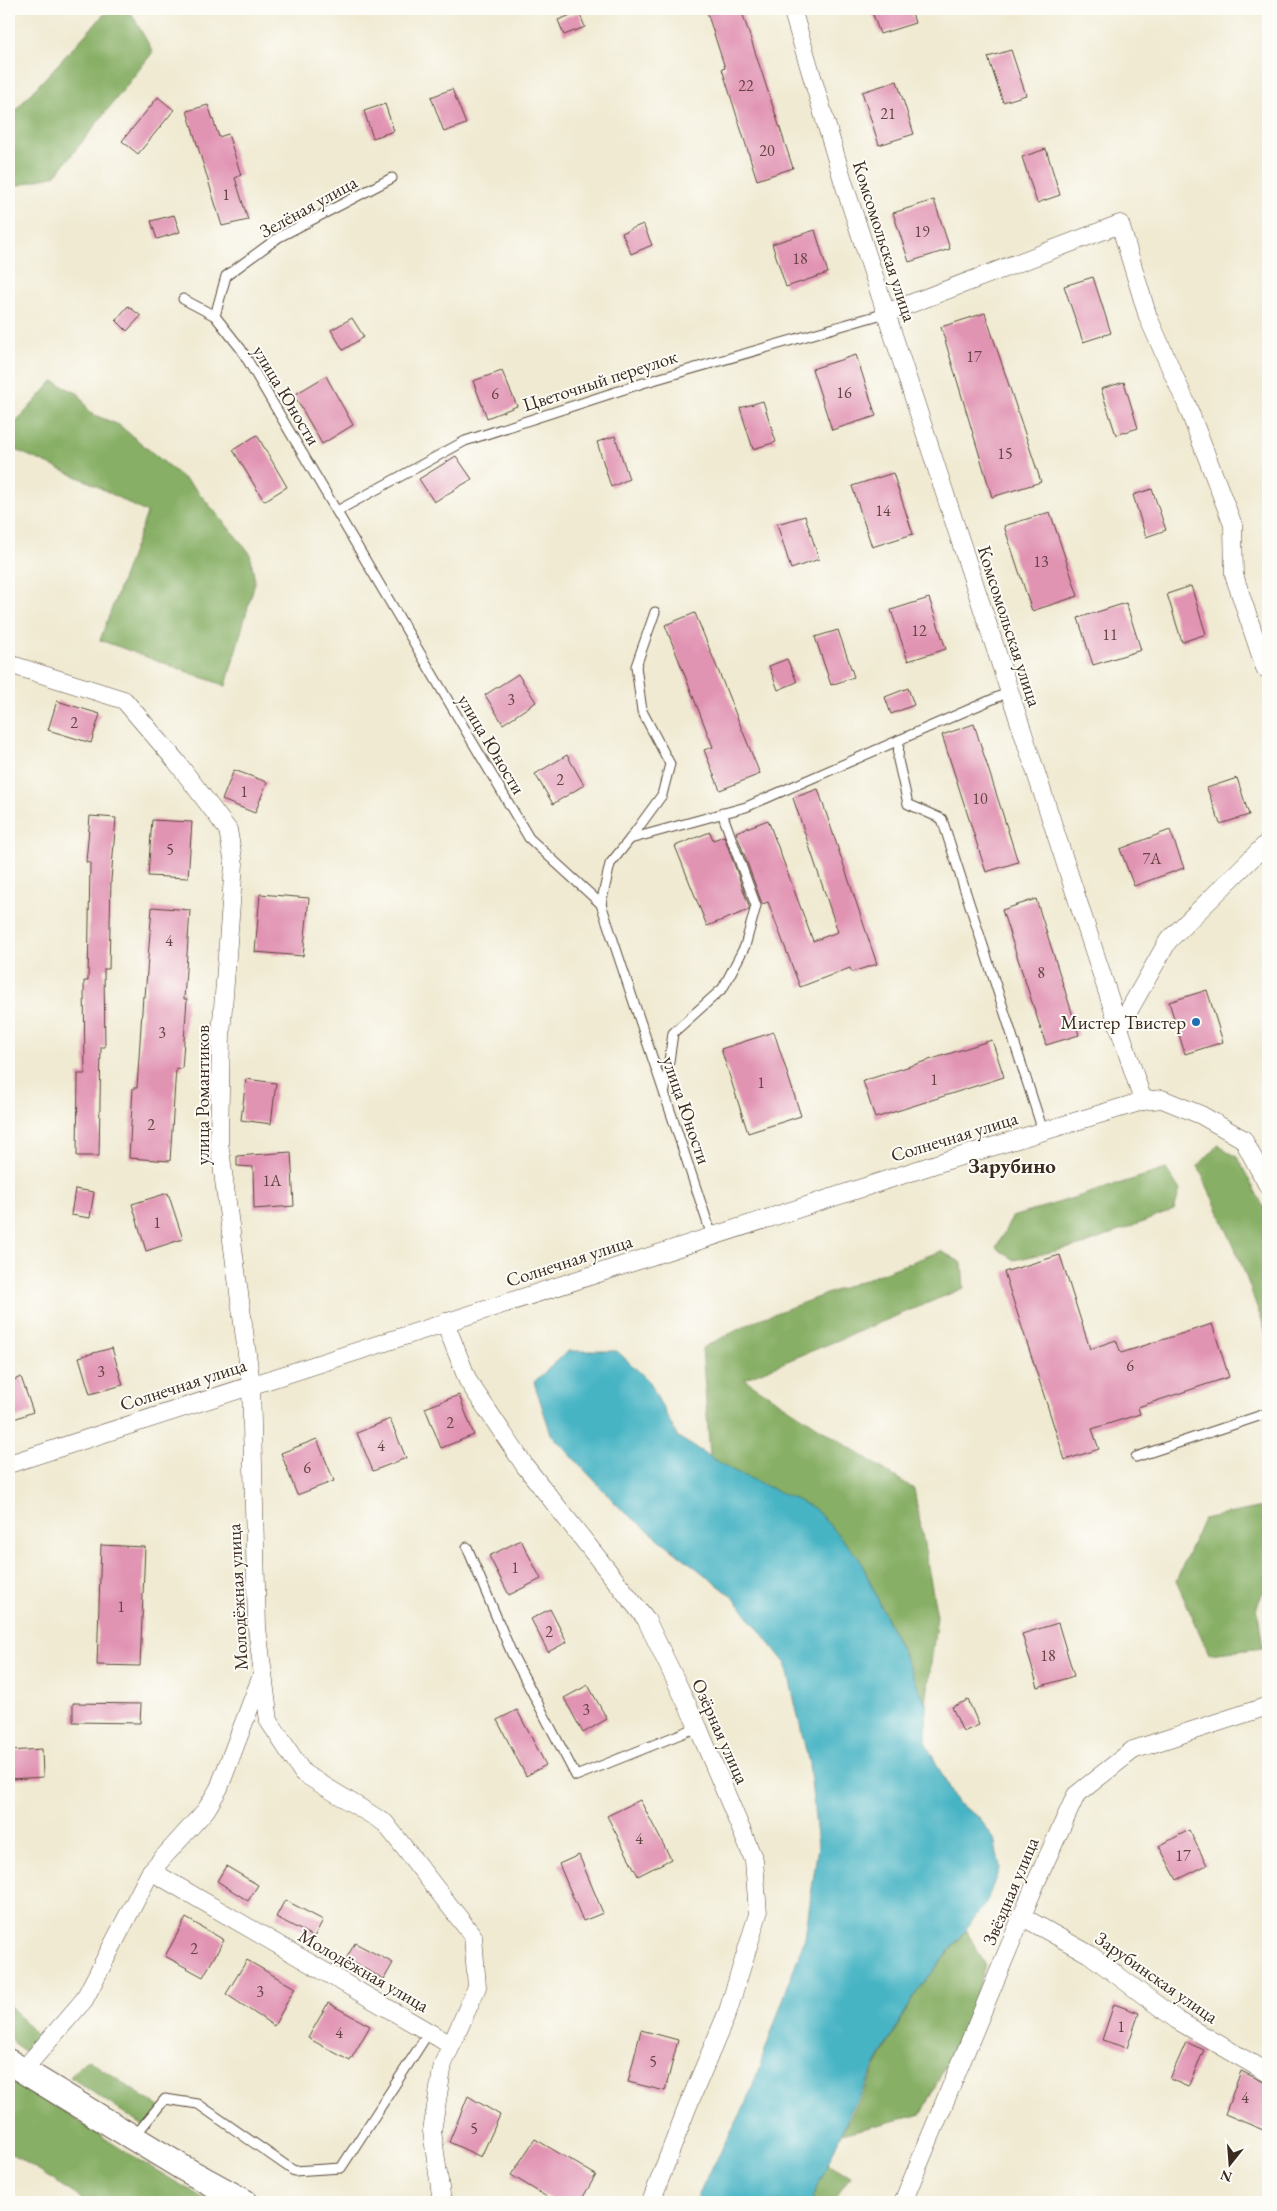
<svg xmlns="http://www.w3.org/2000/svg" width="1277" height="2211" viewBox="0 0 1277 2211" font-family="'EB Garamond',serif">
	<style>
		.forest { fill: #87af65; stroke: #616c42 }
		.water { fill: #47b4c4; stroke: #416f71 }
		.building { fill: #e193b2 }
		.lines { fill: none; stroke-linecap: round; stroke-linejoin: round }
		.service-casing { stroke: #564739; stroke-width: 11 }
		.minor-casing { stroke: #564739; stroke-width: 19 }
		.secondary-casing { stroke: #564739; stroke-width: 27 }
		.service { stroke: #fff; stroke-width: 9 }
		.minor { stroke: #fff; stroke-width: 18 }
		.secondary { stroke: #fff; stroke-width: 25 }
		.poi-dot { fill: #1f6fb2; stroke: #fdfcf7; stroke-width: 2 }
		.labels { text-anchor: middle; stroke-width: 4; stroke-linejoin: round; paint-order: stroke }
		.number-label { font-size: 16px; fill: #644443 }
		.street-label { font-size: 19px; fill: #3b2a1e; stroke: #fdfcf7 }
		.poi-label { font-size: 19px; fill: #3b2a1e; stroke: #fdfcf7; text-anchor: end }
		.quarter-label { font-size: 21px; font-weight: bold; fill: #3b2a1e; stroke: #fdfcf7 }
	</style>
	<rect width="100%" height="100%" fill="#fdfcf7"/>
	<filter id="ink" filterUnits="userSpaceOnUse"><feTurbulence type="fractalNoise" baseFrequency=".02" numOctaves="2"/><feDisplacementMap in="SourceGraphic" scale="10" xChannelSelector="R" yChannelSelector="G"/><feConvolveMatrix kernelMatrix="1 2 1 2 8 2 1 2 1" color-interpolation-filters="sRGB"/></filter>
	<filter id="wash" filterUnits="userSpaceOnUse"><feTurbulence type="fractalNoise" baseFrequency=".0096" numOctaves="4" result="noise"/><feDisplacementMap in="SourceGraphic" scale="20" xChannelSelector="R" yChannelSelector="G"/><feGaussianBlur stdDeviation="1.12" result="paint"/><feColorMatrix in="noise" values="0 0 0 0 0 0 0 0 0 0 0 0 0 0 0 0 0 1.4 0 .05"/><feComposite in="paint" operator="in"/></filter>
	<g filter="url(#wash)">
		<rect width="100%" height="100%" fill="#f0ead2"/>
		<g class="forest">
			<path d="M109 9H129L153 52 56 175 9 188V117Z"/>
			<path d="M53 381 79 394 90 413 119 425 194 487 250 553 255 582 226 686 100 640 147 513 89 482 9 447V430Z"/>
			<path d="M1218 1145 1237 1157 1268 1215V1338L1240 1260 1198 1166Z"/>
			<path d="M1166 1169 1180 1190 1174 1210 1083 1245 1014 1260 996 1248 1012 1217Z"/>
			<path d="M941 1251 962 1263 964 1288 744 1379 914 1489 937 1616 926 1704 859 1558 710 1456 702 1348 757 1320Z"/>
			<path d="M1268 1506V1581L1257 1606 1263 1648 1209 1654 1176 1581 1203 1519Z"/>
			<path d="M966 1930 986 1966 966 2023 922 2114 841 2134 913 1997Z"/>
			<path d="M9 2005 48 2047 26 2053 9 2038Z"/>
			<path d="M87 2059 162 2109 145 2127 70 2077Z"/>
			<path d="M9 2076 132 2156 210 2202H87L9 2152Z"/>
			<path d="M828 2163 850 2176 834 2202H811Z"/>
		</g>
		<path class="water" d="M568 1351H617L648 1380 678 1437 732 1470 814 1508 859 1558 926 1704V1744L957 1803 980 1818 994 1839 1000 1867 986 1903 913 1997 850 2113 811 2202H694L747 2102 805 1937 818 1846 809 1764 786 1664 733 1597 621 1509 551 1434 534 1382Z"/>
		<g id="blocks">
			<g class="building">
				<path d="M706 9H741L793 168 757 180 722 69 725 68Z"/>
				<path d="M871 9H911L915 23 880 34Z"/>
				<path d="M579 12 585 27 564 35 558 20Z"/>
				<path d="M1011 50 1026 95 1003 102 988 57Z"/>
				<path d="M897 81 914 134 879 145 862 92Z"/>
				<path d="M452 89 466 124 444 132 431 97Z"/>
				<path d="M158 97 174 110 138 154 122 141Z"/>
				<path d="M385 104 394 131 373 138 364 111Z"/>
				<path d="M208 105 219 137 228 134 241 175 235 178 248 220 222 226 187 111Z"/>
				<path d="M1046 149 1060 195 1037 203 1022 157Z"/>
				<path d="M934 200 950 249 909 262 893 213Z"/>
				<path d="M174 215 180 232 157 239 151 221Z"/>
				<path d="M643 224 652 245 631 254 622 233Z"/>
				<path d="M815 230 828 273 786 287 772 244Z"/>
				<path d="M1093 277 1111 333 1083 342 1064 286Z"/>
				<path d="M128 306 141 316 127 331 116 320Z"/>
				<path d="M985 313 1041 482 992 497 941 327Z"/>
				<path d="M352 318 364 337 343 350 331 330Z"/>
				<path d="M856 355 876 416 832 430 812 369Z"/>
				<path d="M502 371 517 406 487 418 473 381Z"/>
				<path d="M326 376 353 425 322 444 294 395Z"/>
				<path d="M1124 382 1138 428 1116 435 1101 389Z"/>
				<path d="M763 401 776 442 753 449 740 408Z"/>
				<path d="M257 435 287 487 264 501 233 450Z"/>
				<path d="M615 436 629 479 611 487 597 442Z"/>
				<path d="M456 456 472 479 434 502 419 479Z"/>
				<path d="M893 473 913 534 872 547 852 486Z"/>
				<path d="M1152 489 1166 530 1146 537 1133 495Z"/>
				<path d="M1050 512 1078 596 1032 611 1004 526Z"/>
				<path d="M805 516 819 559 791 569 777 524Z"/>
				<path d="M1191 586 1206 634 1182 642 1167 594Z"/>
				<path d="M929 598 946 649 908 661 891 610Z"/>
				<path d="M1126 603 1141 650 1093 665 1078 618Z"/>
				<path d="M695 613 760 774 720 790 704 750 713 747 665 625Z"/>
				<path d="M838 630 854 677 831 685 815 637Z"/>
				<path d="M787 659 797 682 778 690 769 666Z"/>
				<path d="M518 674 536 702 503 724 485 695Z"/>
				<path d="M908 688 914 705 891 714 885 697Z"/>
				<path d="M57 701 100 714 91 743 48 730Z"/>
				<path d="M974 724 1018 862 986 872 942 735Z"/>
				<path d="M567 755 584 785 553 804 535 774Z"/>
				<path d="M234 770 267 782 255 813 222 800Z"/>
				<path d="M1237 778 1249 815 1220 824 1207 788Z"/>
				<path d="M818 789 877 964 852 972 850 968 800 987 768 902 762 904 736 832 768 820 813 941 838 932 793 798Z"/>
				<path d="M90 816 116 818 111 880 109 969H104L105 1047H101L99 1156H77L78 1074H85L84 981H88L90 863 86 862Z"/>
				<path d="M152 820 192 822 188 878 148 876Z"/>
				<path d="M1170 830 1184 868 1134 886 1120 849Z"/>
				<path d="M710 832 713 840 724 836 749 906V910L707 926 675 846Z"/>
				<path d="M260 894 309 898 303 956 255 952Z"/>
				<path d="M1036 899 1079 1035 1046 1045 1002 910Z"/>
				<path d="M152 907 190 910 184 999H187L182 1069 176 1068 170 1161 129 1158 133 1088H137L143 996 145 997Z"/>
				<path d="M1207 990 1223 1042 1185 1054 1169 1002Z"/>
				<path d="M774 1032 801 1116 748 1133 721 1049Z"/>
				<path d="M992 1040 1004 1077 875 1118 863 1081Z"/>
				<path d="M246 1079 276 1083 271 1124 241 1120Z"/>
				<path d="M291 1152 294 1206 254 1209 253 1167 237 1166V1156Z"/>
				<path d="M75 1189 94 1192 90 1218 71 1215Z"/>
				<path d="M168 1193 183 1239 146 1251 132 1204Z"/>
				<path d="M1060 1255 1090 1349 1116 1340 1121 1353 1212 1324 1229 1377 1138 1407 1140 1414 1092 1429 1099 1449 1065 1460 1004 1272Z"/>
				<path d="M112 1348 123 1385 90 1394 79 1357Z"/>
				<path d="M21 1377 33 1412 9 1421V1382Z"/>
				<path d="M459 1395 474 1435 441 1448 425 1408Z"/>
				<path d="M390 1419 406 1458 373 1471 357 1433Z"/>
				<path d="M317 1439 334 1481 297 1495 281 1453Z"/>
				<path d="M521 1540 541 1579 509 1595 489 1556Z"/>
				<path d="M101 1545 145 1547 140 1666 97 1665Z"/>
				<path d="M550 1609 567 1642 548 1652 531 1619Z"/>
				<path d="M1058 1623 1074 1676 1038 1687 1022 1634Z"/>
				<path d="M588 1685 607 1719 583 1733 564 1698Z"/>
				<path d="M968 1700 979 1725 963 1732 952 1707Z"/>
				<path d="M73 1703 141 1704 140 1723 73 1722Z"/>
				<path d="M517 1710 546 1765 526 1776 497 1720Z"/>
				<path d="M42 1749 43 1777 10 1779 9 1751Z"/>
				<path d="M640 1800 671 1859 638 1876 607 1816Z"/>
				<path d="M1189 1830 1207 1865 1177 1880 1159 1846Z"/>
				<path d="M579 1855 603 1913 583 1921 559 1864Z"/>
				<path d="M226 1866 258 1885 248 1901 217 1881Z"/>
				<path d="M285 1900 323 1920 314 1937 276 1917Z"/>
				<path d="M186 1918 224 1940 203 1977 165 1956Z"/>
				<path d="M355 1943 393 1963 384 1979 346 1959Z"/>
				<path d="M247 1960 295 1988 274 2026 226 1994Z"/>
				<path d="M328 2003 370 2026 350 2061 308 2038Z"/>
				<path d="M1114 2004 1139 2013 1127 2048 1102 2040Z"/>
				<path d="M641 2030 678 2040 665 2091 628 2082Z"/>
				<path d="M1186 2042 1204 2050 1188 2087 1170 2079Z"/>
				<path d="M1241 2071 1268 2084V2132L1225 2114Z"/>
				<path d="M468 2096 500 2115 481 2157 449 2142Z"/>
				<path d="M535 2139 596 2175 580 2202H555L511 2175Z"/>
			</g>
		</g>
	</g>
	<g filter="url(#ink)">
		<use href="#blocks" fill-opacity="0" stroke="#564739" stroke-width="1"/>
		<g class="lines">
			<defs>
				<g id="service">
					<path d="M183 299 215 316 241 349 529 838 601 904 712 1236"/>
					<path d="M215 316 226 276 279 237 392 178"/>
					<path d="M337 511 465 441 643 383 886 313"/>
					<path d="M899 740 898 760 908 804 942 819 1043 1131"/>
					<path d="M630 839 662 795 670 764 642 711 636 666 655 612"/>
					<path d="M601 904 610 864 630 839 746 807 1009 692"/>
					<path d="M665 1090 673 1033 723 988 745 946 756 906 722 813"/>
					<path d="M1136 1457 1268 1413"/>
					<path d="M467 1547 512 1654 576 1776 698 1727"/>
					<path d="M134 2137 165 2099 198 2104 294 2171 341 2168 429 2032"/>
				</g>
				<g id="minor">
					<path d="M792 9 844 184 1143 1101"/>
					<path d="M886 313 1120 224 1148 317 1187 405 1233 525 1234 575 1265 668"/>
					<path d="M9 664 124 700 176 761 228 830 234 864 221 1034 219 1142 251 1384 257 1628 269 1721 303 1773 385 1823 473 1936 477 1987 443 2064 432 2131 442 2202"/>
					<path d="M1119 1028 1168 941 1268 842"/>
					<path d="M445 1322 468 1381 525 1466 646 1619 698 1727 754 1860 758 1914 728 2011 687 2108 651 2202"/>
					<path d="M9 1464 945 1161 1143 1101 1162 1099 1201 1115 1243 1139 1268 1186"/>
					<path d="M151 1871 451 2045"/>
					<path d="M1021 1916 1089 1954 1177 2020 1268 2073"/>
					<path d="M23 2070 84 2000 151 1871 206 1810 219 1788 262 1675"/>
					<path d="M903 2202 1037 1880 1076 1795 1133 1750 1268 1706"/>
				</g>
				<path id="secondary" d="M9 2062 183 2168 245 2202"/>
			</defs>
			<use href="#service" class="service-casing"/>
			<use href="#minor" class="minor-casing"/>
			<use href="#secondary" class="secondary-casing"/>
			<use href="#service" class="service"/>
			<use href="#minor" class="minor"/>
			<use href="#secondary" class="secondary"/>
		</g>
	</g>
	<circle class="poi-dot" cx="1196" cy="1022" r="5"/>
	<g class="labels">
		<g class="number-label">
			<text x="746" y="91">22</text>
			<text x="888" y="119">21</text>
			<text x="767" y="156">20</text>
			<text x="226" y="200">1</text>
			<text x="922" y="237">19</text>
			<text x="800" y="264">18</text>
			<text x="974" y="362">17</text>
			<text x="844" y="398">16</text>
			<text x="495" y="399">6</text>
			<text x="1005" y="459">15</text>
			<text x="883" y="516">14</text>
			<text x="1041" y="567">13</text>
			<text x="919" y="636">12</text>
			<text x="1110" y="640">11</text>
			<text x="511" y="705">3</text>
			<text x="74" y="728">2</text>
			<text x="560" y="785">2</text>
			<text x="244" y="797">1</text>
			<text x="980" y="804">10</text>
			<text x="170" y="855">5</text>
			<text x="1152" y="864">7А</text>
			<text x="169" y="946">4</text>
			<text x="1041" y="978">8</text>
			<text x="162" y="1038">3</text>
			<text x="934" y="1085">1</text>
			<text x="761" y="1088">1</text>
			<text x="151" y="1130">2</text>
			<text x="272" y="1186">1А</text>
			<text x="157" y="1228">1</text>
			<text x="1130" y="1371">6</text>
			<text x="101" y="1377">3</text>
			<text x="450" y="1428">2</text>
			<text x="381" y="1451">4</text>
			<text x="307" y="1473">6</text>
			<text x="515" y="1573">1</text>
			<text x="121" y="1612">1</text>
			<text x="549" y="1637">2</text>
			<text x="1048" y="1661">18</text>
			<text x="586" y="1715">3</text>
			<text x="639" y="1844">4</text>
			<text x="1183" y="1861">17</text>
			<text x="194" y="1954">2</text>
			<text x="260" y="1997">3</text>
			<text x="1121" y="2032">1</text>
			<text x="339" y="2038">4</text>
			<text x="653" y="2067">5</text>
			<text x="1245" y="2103">4</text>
			<text x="474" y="2134">5</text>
		</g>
		<g class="street-label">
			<text transform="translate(308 206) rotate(-29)" y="7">Зелёная улица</text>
			<text transform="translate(885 241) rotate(72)" y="7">Комсомольская улица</text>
			<text transform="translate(600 380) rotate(-18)" y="7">Цветочный переулок</text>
			<text transform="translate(287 395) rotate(59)" y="7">улица Юности</text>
			<text transform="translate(1010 626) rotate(72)" y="7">Комсомольская улица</text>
			<text transform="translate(492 744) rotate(59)" y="7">улица Юности</text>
			<text transform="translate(202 1095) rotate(-90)" y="7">улица Романтиков</text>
			<text transform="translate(687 1110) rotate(71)" y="7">улица Юности</text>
			<text transform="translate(954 1136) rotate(-17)" y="7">Солнечная улица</text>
			<text transform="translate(569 1260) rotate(-18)" y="7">Солнечная улица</text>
			<text transform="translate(183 1384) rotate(-18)" y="7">Солнечная улица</text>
			<text transform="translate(237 1597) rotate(-93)" y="7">Молодёжная улица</text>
			<text transform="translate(721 1731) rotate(66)" y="7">Озёрная улица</text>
			<text transform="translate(1010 1891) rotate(-67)" y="7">Звёздная улица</text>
			<text transform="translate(364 1970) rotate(30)" y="7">Молодёжная улица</text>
			<text transform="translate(1157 1977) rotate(35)" y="7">Зарубинская улица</text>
		</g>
		<g class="poi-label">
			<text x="1186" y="1029">Мистер Твистер</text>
		</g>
		<g class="quarter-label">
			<text x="1012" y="1173">Зарубино</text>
		</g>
	</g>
	<rect width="1277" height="2211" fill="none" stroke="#fdfcf7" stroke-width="30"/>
	<g transform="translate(1230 2164) rotate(197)" stroke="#fdfcf7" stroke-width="4" paint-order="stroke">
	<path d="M0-4L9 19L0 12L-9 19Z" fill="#3b2a1e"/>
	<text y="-8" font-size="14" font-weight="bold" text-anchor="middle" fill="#3b2a1e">N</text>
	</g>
</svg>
